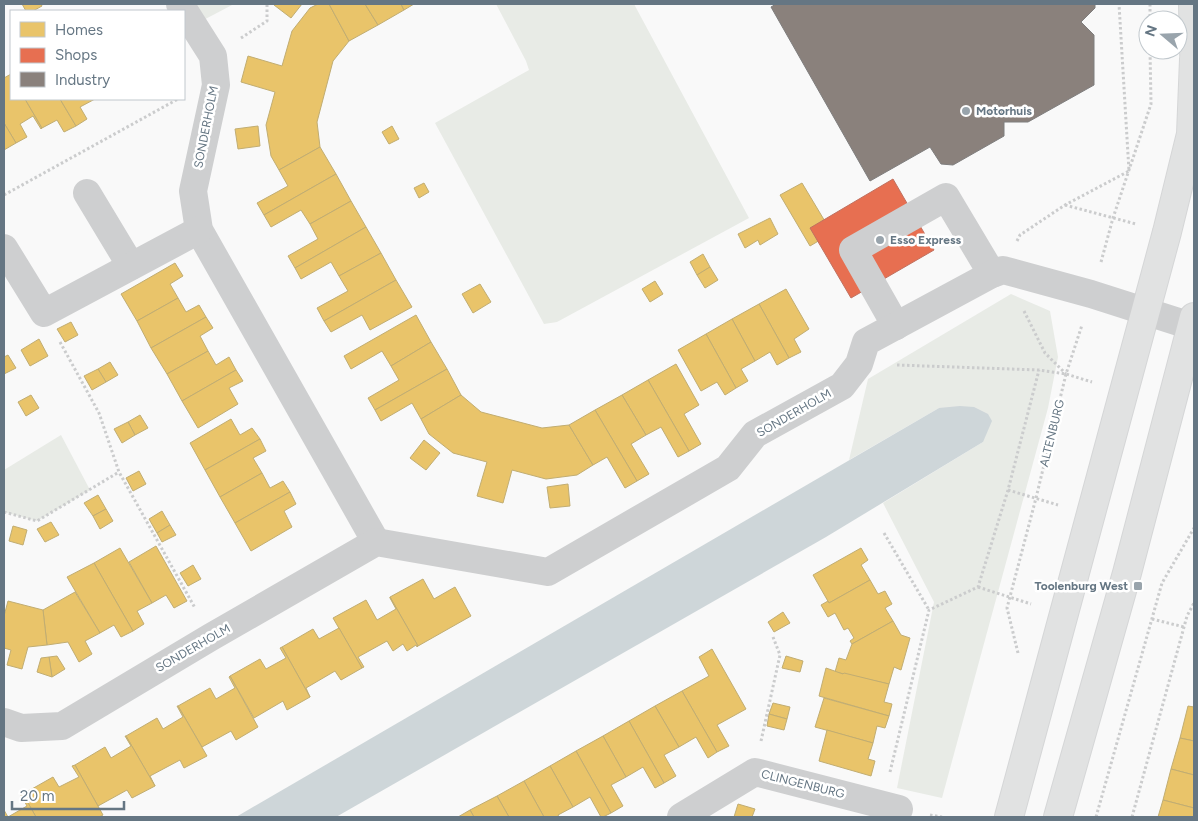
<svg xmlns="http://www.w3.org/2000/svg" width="1198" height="821" viewBox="0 0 1198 821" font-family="Figtree,sans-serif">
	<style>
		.green { fill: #e8ebe6 }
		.water { fill: #ced6d9 }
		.homes { fill: #e9c46a; stroke: #c1ad72 }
		.shops { fill: #e76f51; stroke: #c07160 }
		.industry { fill: #8a817c; stroke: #7f7e7e }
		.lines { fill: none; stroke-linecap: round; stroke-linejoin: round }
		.major-casing { stroke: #d5d6d7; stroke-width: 30 }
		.path { stroke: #cbcccd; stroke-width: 3; stroke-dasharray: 2.5 2.5; stroke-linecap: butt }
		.minor { stroke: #cecfd0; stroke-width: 28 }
		.major { stroke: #e1e2e2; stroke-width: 28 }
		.poi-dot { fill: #99a4ac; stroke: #fff; stroke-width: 2 }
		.labels { text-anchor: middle; stroke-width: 5; stroke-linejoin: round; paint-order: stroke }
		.poi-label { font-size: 12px; font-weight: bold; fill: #657683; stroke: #fff; text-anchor: start }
		.street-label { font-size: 12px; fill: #657683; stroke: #fff }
	</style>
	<rect width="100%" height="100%" fill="#f9f9f9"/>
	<g class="green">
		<path d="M178 4H234L192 26Z"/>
		<path d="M496 4H634L749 218 557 322 544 324 435 123 529 70 526 61Z"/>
		<path d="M1011 294 1050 311 1058 357 1048 408 942 798 897 788 934 602 883 503 983 442 939 408 849 460 868 379Z"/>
		<path d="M61 435 90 490 37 521 4 512V470Z"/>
	</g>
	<path class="water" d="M960 406 974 407 988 414 992 421 983 442 826 537 336 817H236L939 408Z"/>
	<g class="homes">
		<path d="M22 4H41L42 6 33 11H26Z"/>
		<path d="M275 4H302L291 18 274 5Z"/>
		<path d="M318 4H329L349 41 333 61 317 122 320 147 279 170 271 156 266 125 275 92 241 82 248 56 282 66 292 31 310 8Z"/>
		<path d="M329 4H365L378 25 349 41Z"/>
		<path d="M365 4H401L404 10 378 25Z"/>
		<path d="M401 4H414L404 10Z"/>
		<path d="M11 74V99H25L42 128 41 129 33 116 20 124 27 137 16 143 4 123V78Z"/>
		<path d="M25 99H60L76 126 64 132 57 120 42 128Z"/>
		<path d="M60 99H95L80 107 87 119 76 126Z"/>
		<path d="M4 123 16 143 4 150Z"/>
		<path d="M258 126 260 146 238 149 235 129Z"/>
		<path d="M392 126 399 139 389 144 382 132Z"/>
		<path d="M320 147 336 174 264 215 257 203 288 186 279 170Z"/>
		<path d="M336 174 351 201 310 224 301 210 271 227 264 215Z"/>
		<path d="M424 183 429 192 419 198 414 188Z"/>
		<path d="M802 183 832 233 810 246 780 195Z"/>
		<path d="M351 201 366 227 295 268 288 256 318 239 310 224Z"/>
		<path d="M770 218 778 234 760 245 758 240 745 248 738 234Z"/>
		<path d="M366 227 381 253 339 276 331 262 301 279 295 268Z"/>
		<path d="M381 253 396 280 324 321 317 308 348 291 339 276Z"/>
		<path d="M703 254 710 267 697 275 690 262Z"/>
		<path d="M175 263 183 276 170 284 178 298 137 321 121 294Z"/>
		<path d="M710 267 718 280 705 288 697 275Z"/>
		<path d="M396 280 412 307 370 330 362 315 331 332 324 321Z"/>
		<path d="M655 281 663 294 650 302 642 289Z"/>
		<path d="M480 284 491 302 473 313 462 294Z"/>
		<path d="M786 289 809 329 794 339 801 352 789 358 759 304Z"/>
		<path d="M178 298 186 312 199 305 206 317 151 348 137 321Z"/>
		<path d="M759 304 789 358 777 365 770 352 755 361 732 319Z"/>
		<path d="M416 315 431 342 391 366 382 351 351 369 344 356Z"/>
		<path d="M206 317 213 328 200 336 208 351 167 374 151 348Z"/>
		<path d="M732 319 755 361 741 369 748 381 736 388 706 334Z"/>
		<path d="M71 322 78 335 65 342 57 329Z"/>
		<path d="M706 334 736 388 725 395 717 382 701 391 678 350Z"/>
		<path d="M39 339 48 356 30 366 21 350Z"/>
		<path d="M431 342 447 369 375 410 368 398 399 380 391 366Z"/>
		<path d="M208 351 216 365 229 357 236 370 182 401 167 374Z"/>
		<path d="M8 355 16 368 4 374V357Z"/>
		<path d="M110 362 118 375 106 382 98 369Z"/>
		<path d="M676 364 699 405 684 414 701 444 689 451 648 380Z"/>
		<path d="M98 369 106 382 92 390 84 376Z"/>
		<path d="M447 369 461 395 421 419 412 403 381 421 375 410Z"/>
		<path d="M236 370 243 381 229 388 238 404 198 428 182 401Z"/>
		<path d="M648 380 689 451 678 457 661 427 646 435 622 395Z"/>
		<path d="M31 395 39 408 26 416 18 402Z"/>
		<path d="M461 395 481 412 542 428 569 425 593 465 577 475 546 479 512 470 503 503 477 496 487 462 453 453 429 434 421 419Z"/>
		<path d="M622 395 646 435 631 444 649 474 637 481 595 410Z"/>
		<path d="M595 410 637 481 625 488 607 457 593 465 569 425Z"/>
		<path d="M140 415 148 428 135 435 128 422Z"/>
		<path d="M231 419 240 435 252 428 260 439 205 470 190 443Z"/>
		<path d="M128 422 135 435 122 443 114 429Z"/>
		<path d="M260 439 266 451 253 458 262 473 220 497 205 470Z"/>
		<path d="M424 440 440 453 426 470 410 458Z"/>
		<path d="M139 471 146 484 133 491 126 478Z"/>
		<path d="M262 473 270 488 283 481 290 492 235 523 220 497Z"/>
		<path d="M568 484 570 506 550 508 547 487Z"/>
		<path d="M290 492 296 504 284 511 292 527 251 551 235 523Z"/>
		<path d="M98 495 106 509 93 516 84 503Z"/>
		<path d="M106 509 113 521 100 529 93 516Z"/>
		<path d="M162 511 170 525 157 533 149 519Z"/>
		<path d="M51 522 59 535 45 542 37 529Z"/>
		<path d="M170 525 176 535 162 542 157 533Z"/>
		<path d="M13 526 27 530 23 545 9 541Z"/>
		<path d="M156 546 187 601 174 608 166 595 152 603 129 562Z"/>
		<path d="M120 548 152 603 137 611 144 624 133 631 94 563Z"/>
		<path d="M861 548 868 560 861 565 870 580 829 603 813 575Z"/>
		<path d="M94 563 133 631 121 637 114 625 100 633 67 577Z"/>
		<path d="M193 565 201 579 188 586 180 573Z"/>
		<path d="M423 579 434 599 455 587 471 616 418 646 390 597Z"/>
		<path d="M870 580 878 594 885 591 892 604 885 608 893 621 852 644 850 641 854 638 848 628 844 630 835 613 828 617 821 605 828 601 829 603Z"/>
		<path d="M75 592 100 633 85 641 92 654 79 662 68 642 47 645 43 610Z"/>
		<path d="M390 597 418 646 417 647 416 645 407 651 403 644 393 651 387 641 358 657 364 667 362 668 333 618 366 600 377 620 396 609 390 598Z"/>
		<path d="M8 601 43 610 47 645 28 647 22 669 7 665 11 650 4 648V616Z"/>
		<path d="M783 612 790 623 774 632 768 622Z"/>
		<path d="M893 621 901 635 910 638 901 670 894 667 889 684 835 672 839 658 846 660 852 644Z"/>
		<path d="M339 628 362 668 341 680 335 671 306 688 310 697 282 647 313 629 319 639Z"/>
		<path d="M282 647 310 697 287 710 283 701 254 718 230 676 260 659 266 669 286 658 280 648Z"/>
		<path d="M712 649 746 709 717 725 729 746 717 752 682 691 709 676 699 657Z"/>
		<path d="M57 656 65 669 52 677 49 657Z"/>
		<path d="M786 656 803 661 800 672 782 668Z"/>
		<path d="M49 657 52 677 37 672 41 658Z"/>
		<path d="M826 668 843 674 844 673 889 684 884 702 892 704 889 716 819 696Z"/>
		<path d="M230 676 258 727 236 740 231 731 202 747 178 706 210 688 216 699 235 688 229 677Z"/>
		<path d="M682 691 717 752 708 758 696 737 679 747 655 706Z"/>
		<path d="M824 698 889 716 885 728 877 726 873 743 815 727Z"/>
		<path d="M773 703 790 707 787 719 769 714Z"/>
		<path d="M177 706H178L207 756 184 768 180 760 150 776 155 786 126 736 157 718 163 729 183 717Z"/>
		<path d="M655 706 679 747 664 755 676 776 664 783 629 721Z"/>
		<path d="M1188 706 1194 707V741L1180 738Z"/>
		<path d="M769 714 787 719 784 730 767 726Z"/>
		<path d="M629 721 664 783 655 788 643 767 626 777 603 736Z"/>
		<path d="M827 730 873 743 868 759 875 761 871 776 819 761Z"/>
		<path d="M125 736H126L155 786 132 798 127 790 98 806 75 765 105 747 111 758 131 746Z"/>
		<path d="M603 736 626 777 611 785 623 806 611 813 576 751Z"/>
		<path d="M1180 738 1194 741V775L1171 769Z"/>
		<path d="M576 751 611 813 603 817H601L590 797 573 807 550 766Z"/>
		<path d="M75 765 103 815 99 817H36L23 794 53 777 59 787 79 777 72 766Z"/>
		<path d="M550 766 573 807 558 815 559 817H544L524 781Z"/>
		<path d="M1171 769 1194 775V808L1163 800Z"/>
		<path d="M524 781 544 817H509L497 796Z"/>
		<path d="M23 794 36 817H4V810L8 817 27 806 21 795Z"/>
		<path d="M497 796 509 817H474L470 810Z"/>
		<path d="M1163 800 1194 808V817H1158Z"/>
		<path d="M738 804 755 809 752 817H734Z"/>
		<path d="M470 810 474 817H458Z"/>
	</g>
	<path class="shops" d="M893 179 934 250 851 298 810 228Z"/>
	<path class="industry" d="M776 4H1095V8L1081 22 1094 35V85L1028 122H1004V136L953 165 941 164 930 147 870 181 771 7Z"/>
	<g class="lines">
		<defs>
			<g id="major">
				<path d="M1193 4 1194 52"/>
				<path d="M1009 817 1167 232 1191 134 1194 59"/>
				<path d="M1058 817 1127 573 1194 317"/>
			</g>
		</defs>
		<use href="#major" class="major-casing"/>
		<g class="path">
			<path d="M4 4H5"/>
			<path d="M1150 4V20"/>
			<path d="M241 38 267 21V4"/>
			<path d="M4 195 178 99"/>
			<path d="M1065 205 1136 224"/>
			<path d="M1017 241 1020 235 1065 205 1129 171 1119 4"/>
			<path d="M1101 262 1113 218 1151 104 1150 50"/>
			<path d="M1024 311 1045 353 1066 374"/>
			<path d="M60 342 99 413 119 472 195 608"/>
			<path d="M897 365 1039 370 1066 374 1092 382"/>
			<path d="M1008 490 1058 505"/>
			<path d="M4 512 37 521 119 472"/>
			<path d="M884 533 929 610"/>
			<path d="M978 587 1031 604"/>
			<path d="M1152 619 1184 627"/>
			<path d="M1018 653 1007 608 1036 498 1066 374 1082 325"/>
			<path d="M761 741 780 655 773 637"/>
			<path d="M890 772 929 610 978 587 1008 490 1039 370"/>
			<path d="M930 815 942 817"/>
			<path d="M1096 817 1162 583 1194 528"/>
			<path d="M1132 817 1187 616 1194 603"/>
		</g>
		<g class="minor">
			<path d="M180 4 213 56 216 85 193 191 199 230 376 542"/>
			<path d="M87 193 131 266"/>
			<path d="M4 248 44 313 199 230"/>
			<path d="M896 326 853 250 946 197 992 274"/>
			<path d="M4 722 21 728 62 726 211 637 376 542 548 572 728 468 755 434 842 386 859 364 866 342 992 274 1003 270 1091 294 1194 327"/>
			<path d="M681 817 755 772 899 809 896 817"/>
		</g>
		<use href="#major" class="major"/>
	</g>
	<g class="poi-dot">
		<circle cx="966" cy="111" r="5"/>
		<circle cx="880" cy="240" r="5"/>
		<rect x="1133" y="581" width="10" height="10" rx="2.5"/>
	</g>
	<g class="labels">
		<g class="poi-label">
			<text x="976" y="115">Motorhuis</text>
			<text x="890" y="244">Esso Express</text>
			<text x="1128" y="590" text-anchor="end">Toolenburg West</text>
		</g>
		<g class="street-label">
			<text transform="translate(206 127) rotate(-79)" y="4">SONDERHOLM</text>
			<text transform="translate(794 413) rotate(-30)" y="4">SONDERHOLM</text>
			<text transform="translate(1052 433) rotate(-76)" y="4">ALTENBURG</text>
			<text transform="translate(193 648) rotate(-30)" y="4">SONDERHOLM</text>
			<text transform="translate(803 784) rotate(14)" y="4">CLINGENBURG</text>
		</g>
	</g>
	<rect width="1198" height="821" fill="none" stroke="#657683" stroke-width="10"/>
	<rect x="10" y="10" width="175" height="90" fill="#ffffff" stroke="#c1c8cd"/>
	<rect x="20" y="22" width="25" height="15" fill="#e9c46a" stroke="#c1c8cd"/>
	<text x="55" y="35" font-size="15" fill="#657683">Homes</text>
	<rect x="20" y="48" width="25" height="15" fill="#e76f51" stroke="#c1c8cd"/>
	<text x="55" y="60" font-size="15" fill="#657683">Shops</text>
	<rect x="20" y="72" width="25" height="15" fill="#8a817c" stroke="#c1c8cd"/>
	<text x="55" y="85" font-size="15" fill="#657683">Industry</text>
	<g transform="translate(1163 35) rotate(289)"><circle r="24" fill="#ffffff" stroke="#c1c8cd"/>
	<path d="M0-4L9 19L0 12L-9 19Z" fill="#99a4ac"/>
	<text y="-8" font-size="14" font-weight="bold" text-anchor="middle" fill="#657683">N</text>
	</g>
	<path d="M12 801v8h112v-8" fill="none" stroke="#657683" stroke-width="2.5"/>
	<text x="20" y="801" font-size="15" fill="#657683" stroke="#ffffff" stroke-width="4" paint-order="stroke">20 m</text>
</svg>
